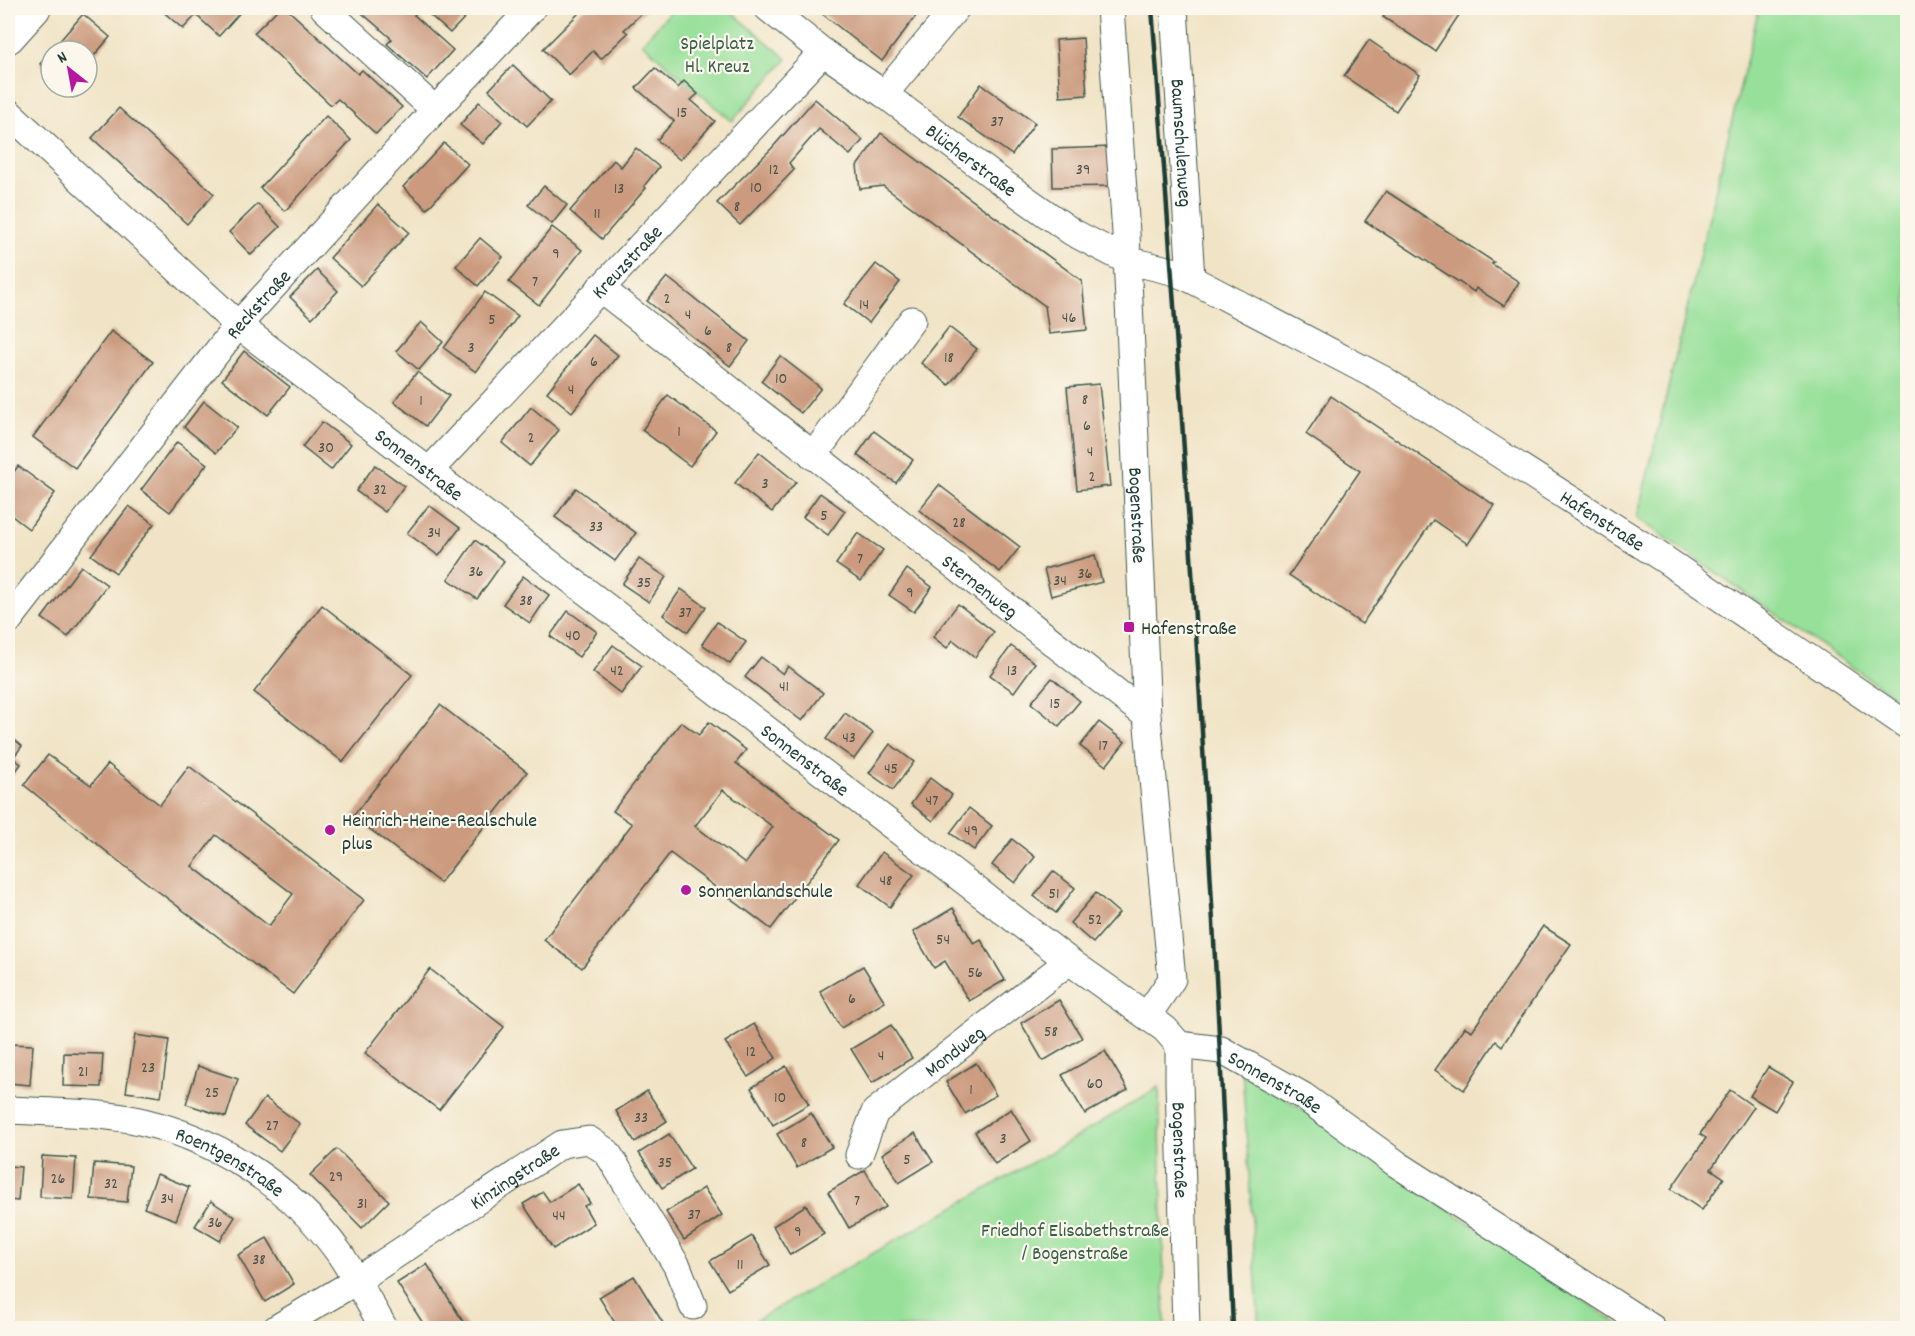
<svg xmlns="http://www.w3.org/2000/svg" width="1915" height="1336" viewBox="0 0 1915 1336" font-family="Dekko,sans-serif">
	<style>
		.green { fill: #97e09a; stroke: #5b8e67; stroke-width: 1.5 }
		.building { fill: #cc9b7f; fill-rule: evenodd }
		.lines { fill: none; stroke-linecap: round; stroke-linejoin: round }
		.minor-casing { stroke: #3e564a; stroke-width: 29 }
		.secondary-casing { stroke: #3e564a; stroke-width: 35 }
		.minor { stroke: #fff; stroke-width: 27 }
		.secondary { stroke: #fff; stroke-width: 33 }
		.rail { stroke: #1f3d34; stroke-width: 4.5 }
		.poi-dot { fill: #b5179e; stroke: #fbf7ec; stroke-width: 2 }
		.labels { text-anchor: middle; stroke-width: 4.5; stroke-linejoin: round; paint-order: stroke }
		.number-label { font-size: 16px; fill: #4a5447 }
		.park-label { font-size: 20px; fill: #375e48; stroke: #fbf7ec }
		.street-label { font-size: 20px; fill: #1f3d34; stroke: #fbf7ec }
		.poi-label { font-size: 20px; fill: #1f3d34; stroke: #fbf7ec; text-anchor: start }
	</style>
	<rect width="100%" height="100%" fill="#fbf7ec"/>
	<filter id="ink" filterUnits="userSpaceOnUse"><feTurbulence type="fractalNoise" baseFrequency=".0167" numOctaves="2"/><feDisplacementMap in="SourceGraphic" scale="12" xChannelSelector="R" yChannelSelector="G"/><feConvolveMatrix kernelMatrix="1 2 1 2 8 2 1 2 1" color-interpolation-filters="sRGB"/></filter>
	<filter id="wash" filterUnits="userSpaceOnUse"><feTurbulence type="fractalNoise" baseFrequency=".008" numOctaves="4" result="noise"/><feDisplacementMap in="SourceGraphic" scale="24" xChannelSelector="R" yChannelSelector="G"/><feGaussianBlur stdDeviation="1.35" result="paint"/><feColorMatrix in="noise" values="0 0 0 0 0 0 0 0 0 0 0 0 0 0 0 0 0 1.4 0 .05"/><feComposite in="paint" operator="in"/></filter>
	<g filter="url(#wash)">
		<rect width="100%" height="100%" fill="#f1e4c6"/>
		<g class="green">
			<path d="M674 8H727L787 59 732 121 642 43Z"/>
			<path d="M1759 8H1907V705L1637 518Z"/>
			<path d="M1242 1069 1624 1328H1259Z"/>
			<path d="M1159 1087 1165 1328H742L1063 1145Z"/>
		</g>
		<g id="blocks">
			<g class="building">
				<path d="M159 8H244L219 36 196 15 183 29Z"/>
				<path d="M279 8H286L358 74 362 70 402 107 376 134 338 99 331 105 254 33Z"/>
				<path d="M356 8H412L417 12 414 15 453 50 427 79 387 44 392 39Z"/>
				<path d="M422 8H474L450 33Z"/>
				<path d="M584 8H647L624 30 628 33 601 59 593 51 569 75 543 49Z"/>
				<path d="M825 8H922L882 61 821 13Z"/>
				<path d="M1389 8H1447L1459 15 1435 51 1383 17Z"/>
				<path d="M83 14 110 37 87 64V51H51Z"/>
				<path d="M1083 38 1087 95 1060 97 1056 40Z"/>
				<path d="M1369 40 1420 75 1396 111 1344 76Z"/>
				<path d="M51 52V73L40 64Z"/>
				<path d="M513 65 551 101 527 126 489 90Z"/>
				<path d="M655 68 678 88 684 81 698 94 691 100 715 121 680 160 657 140 674 121 636 88Z"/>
				<path d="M981 84 1035 123 1012 155 958 117Z"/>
				<path d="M815 99 863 140 850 155 819 129 789 163 794 170 740 225 717 203 772 148Z"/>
				<path d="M479 102 502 121 483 144 460 125Z"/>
				<path d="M119 108 214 194 187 224 92 138Z"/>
				<path d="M326 116 351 140 285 211 260 188Z"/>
				<path d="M881 133 1082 281 1087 330 1049 334 1045 306 883 186 860 189 857 166Z"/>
				<path d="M444 143 468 164 427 209 403 187Z"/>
				<path d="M1112 147 1115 186 1053 187 1052 149Z"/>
				<path d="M636 148 659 167 644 186 646 188 602 239 570 211 614 160 621 167Z"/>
				<path d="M544 186 567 205 552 224 528 205Z"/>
				<path d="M1386 191 1494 262 1492 264 1519 282 1504 306 1476 288 1474 292 1365 221Z"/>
				<path d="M258 204 280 227 251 255 229 232Z"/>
				<path d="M378 204 409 232 361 286 330 258Z"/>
				<path d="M552 227 582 250 539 305 509 282Z"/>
				<path d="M480 238 503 257 478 286 456 266Z"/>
				<path d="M876 264 900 282 869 323 844 304Z"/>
				<path d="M317 270 338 291 312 318 290 297Z"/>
				<path d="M667 277 749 341 730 366 647 301Z"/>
				<path d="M485 292 518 316 476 372 444 348Z"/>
				<path d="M421 322 443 342 419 370 396 351Z"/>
				<path d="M949 327 977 349 949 385 921 363Z"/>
				<path d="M111 331 153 362 75 468 33 437Z"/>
				<path d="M593 335 618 355 572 412 547 392Z"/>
				<path d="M244 351 290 387 268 415 222 380Z"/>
				<path d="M780 356 821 388 801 413 761 381Z"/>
				<path d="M417 372 449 396 426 426 394 402Z"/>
				<path d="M1099 384 1110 486 1077 490 1067 387Z"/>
				<path d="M668 395 716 431 690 466 642 430Z"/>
				<path d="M1331 396 1494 505 1468 544 1433 520 1362 624 1289 575 1360 471 1306 434Z"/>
				<path d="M204 401 237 427 216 453 184 427Z"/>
				<path d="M531 407 559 430 530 466 502 443Z"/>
				<path d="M322 422 351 444 331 470 302 447Z"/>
				<path d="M874 431 913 460 896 483 857 455Z"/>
				<path d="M177 442 207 464 170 512 141 490Z"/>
				<path d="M759 452 796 482 772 512 735 483Z"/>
				<path d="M375 465 404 486 385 512 356 491Z"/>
				<path d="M18 466 55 493 29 529 8 513V480Z"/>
				<path d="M939 485 1020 547 1000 572 919 510Z"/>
				<path d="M576 488 636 533 615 561 555 517Z"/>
				<path d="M820 493 845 511 828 535 803 517Z"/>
				<path d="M429 505 460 528 439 556 407 533Z"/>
				<path d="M129 506 154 524 116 573 91 555Z"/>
				<path d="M858 533 883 550 861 581 836 564Z"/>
				<path d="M475 540 504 561 477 599 448 579Z"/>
				<path d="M1095 555 1102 582 1051 596 1044 569Z"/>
				<path d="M639 559 666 577 649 602 622 584Z"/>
				<path d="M81 566 107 585 68 637 42 618Z"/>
				<path d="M907 569 932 587 914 612 889 595Z"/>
				<path d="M523 576 549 595 530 623 503 604Z"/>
				<path d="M681 589 706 607 688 632 663 615Z"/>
				<path d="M958 604 994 632 975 657 953 640 947 648 933 637Z"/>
				<path d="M322 605 412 675 343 762 254 692Z"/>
				<path d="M568 611 597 632 579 657 550 636Z"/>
				<path d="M717 622 746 642 730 664 702 644Z"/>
				<path d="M613 645 642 666 621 694 593 672Z"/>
				<path d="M1011 646 1035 663 1014 692 990 675Z"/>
				<path d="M761 657 783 674 788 666 823 693 802 721 745 677Z"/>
				<path d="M1052 678 1080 701 1059 726 1031 703Z"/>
				<path d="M440 705 527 772 440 883 353 816Z"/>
				<path d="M845 713 873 733 854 759 826 739Z"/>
				<path d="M681 722 699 735 709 722 746 750 736 763 839 840 771 929 670 853 582 968 544 940 632 824 613 811ZM723 790 773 827 745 864 695 826Z"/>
				<path d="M1099 722 1125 742 1106 766 1080 746Z"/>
				<path d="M8 734 22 746 13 758 21 764 11 778 8 775Z"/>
				<path d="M890 744 914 762 893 790 869 773Z"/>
				<path d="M48 755 91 785 108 764 160 805 189 766 364 900 293 994 117 860 24 785ZM216 835 293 894 269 926 192 866Z"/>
				<path d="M930 778 952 795 933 821 911 804Z"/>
				<path d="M969 808 992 826 974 850 950 833Z"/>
				<path d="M1012 839 1035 857 1015 883 992 865Z"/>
				<path d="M882 852 914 875 890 907 859 884Z"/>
				<path d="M1053 871 1075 888 1056 913 1034 896Z"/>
				<path d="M1096 893 1119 913 1093 943 1070 923Z"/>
				<path d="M953 908 974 944 981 940 1005 980 969 1001 945 961 934 968 913 932Z"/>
				<path d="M1543 926 1571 944 1502 1046 1496 1041 1464 1090 1435 1070 1465 1027 1472 1031Z"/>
				<path d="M863 966 885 1002 841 1028 820 991Z"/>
				<path d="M430 969 504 1027 439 1110 365 1053Z"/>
				<path d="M1059 1000 1082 1038 1043 1061 1021 1023Z"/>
				<path d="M754 1024 776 1058 748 1077 725 1042Z"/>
				<path d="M891 1025 912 1058 872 1083 851 1049Z"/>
				<path d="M135 1035 169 1040 161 1097 126 1092Z"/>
				<path d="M8 1044 33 1045 30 1085 8 1083Z"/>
				<path d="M1105 1051 1128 1090 1085 1114 1062 1075Z"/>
				<path d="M64 1053 103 1054 101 1087 63 1086Z"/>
				<path d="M976 1063 996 1095 965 1114 946 1082Z"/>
				<path d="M198 1066 238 1079 226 1117 186 1104Z"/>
				<path d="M786 1066 809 1104 773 1125 751 1088Z"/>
				<path d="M1768 1067 1793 1082 1775 1111 1750 1096Z"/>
				<path d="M1730 1090 1754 1107 1711 1169 1724 1178 1702 1210 1671 1189 1706 1138 1700 1134Z"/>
				<path d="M647 1091 667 1121 635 1142 616 1111Z"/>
				<path d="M265 1098 300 1124 280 1151 245 1125Z"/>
				<path d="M1011 1109 1031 1141 995 1164 975 1132Z"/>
				<path d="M811 1113 832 1147 797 1168 777 1134Z"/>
				<path d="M915 1133 933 1162 899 1183 882 1154Z"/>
				<path d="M669 1134 692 1169 662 1188 639 1153Z"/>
				<path d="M337 1149 389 1201 362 1228 310 1175Z"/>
				<path d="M42 1156 76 1158 73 1199 40 1197Z"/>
				<path d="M94 1163 131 1166 127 1202 91 1199Z"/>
				<path d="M8 1166 21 1167 18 1201 8 1200Z"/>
				<path d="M865 1170 886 1207 849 1228 828 1192Z"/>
				<path d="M157 1174 189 1187 176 1220 144 1208Z"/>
				<path d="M578 1184 590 1203 584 1206 594 1223 553 1249 523 1204 543 1192 550 1202Z"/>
				<path d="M704 1188 722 1215 684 1240 666 1212Z"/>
				<path d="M211 1201 235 1217 220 1241 195 1226Z"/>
				<path d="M806 1205 824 1234 790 1255 773 1226Z"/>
				<path d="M752 1236 770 1265 728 1290 710 1261Z"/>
				<path d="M267 1238 294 1284 265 1302 238 1255Z"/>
				<path d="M427 1264 439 1283 467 1328H426L397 1283Z"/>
				<path d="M634 1276 666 1328H618L599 1297Z"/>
			</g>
		</g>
	</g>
	<g filter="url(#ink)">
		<use href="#blocks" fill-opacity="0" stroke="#3e564a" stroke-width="1.5"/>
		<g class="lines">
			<defs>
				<g id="minor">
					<path d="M324 8 435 110"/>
					<path id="s1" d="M768 8 823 52 884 94 1000 181 1072 232 1126 260 1172 271 1191 279 1382 379 1664 559 1908 726"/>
					<path id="s2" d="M1110 8 1126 233 1147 716 1172 979 1147 1016"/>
					<path id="s3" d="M1174 8 1191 279"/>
					<path d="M884 94 956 8"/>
					<path id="s4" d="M8 112 238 325 1069 961 1165 1029 1179 1045 1221 1050 1303 1096 1397 1164 1652 1328"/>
					<path id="s5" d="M600 288 1147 716"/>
					<path d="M813 456 912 320"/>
					<path id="s6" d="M429 471 823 52"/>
					<path id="s7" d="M8 621 238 325 435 110 532 8"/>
					<path id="s8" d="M1179 1045V1082L1186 1328"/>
					<path id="s9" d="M8 1110C48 1112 90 1112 130 1119 212 1135 292 1186 340 1254 356 1278 370 1304 384 1328"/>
					<path id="s10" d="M859 1155 875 1112 1069 961"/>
					<path id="s11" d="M277 1328 356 1281 562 1144 589 1140 607 1152 677 1266 693 1306"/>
				</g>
				<path id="secondary" d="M8 37 34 8"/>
			</defs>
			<use href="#minor" class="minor-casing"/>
			<use href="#secondary" class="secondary-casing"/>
			<use href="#minor" class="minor"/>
			<use href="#secondary" class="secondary"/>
			<path class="rail" d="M1152 8C1186 447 1214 888 1233 1328"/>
		</g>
	</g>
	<g class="poi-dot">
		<rect x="1123" y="621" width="12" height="12" rx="3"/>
		<circle cx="330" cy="830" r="6"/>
		<circle cx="686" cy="890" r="6"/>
	</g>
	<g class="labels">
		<g class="number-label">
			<text x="682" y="117">15</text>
			<text x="997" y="126">37</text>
			<text x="774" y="174">12</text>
			<text x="1083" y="174">39</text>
			<text x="756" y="192">10</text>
			<text x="619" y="193">13</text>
			<text x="737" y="211">8</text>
			<text x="597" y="218">11</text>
			<text x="556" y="258">9</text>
			<text x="535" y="286">7</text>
			<text x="667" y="303">2</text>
			<text x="864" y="309">14</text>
			<text x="688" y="319">4</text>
			<text x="1069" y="322">46</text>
			<text x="492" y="324">5</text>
			<text x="708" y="335">6</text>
			<text x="471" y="352">3</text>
			<text x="729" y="352">8</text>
			<text x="949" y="362">18</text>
			<text x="594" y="366">6</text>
			<text x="781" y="383">10</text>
			<text x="571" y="394">4</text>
			<text x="1085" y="404">8</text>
			<text x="421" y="405">1</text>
			<text x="1087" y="430">6</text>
			<text x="679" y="436">1</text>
			<text x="531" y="442">2</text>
			<text x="326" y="452">30</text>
			<text x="1090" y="456">4</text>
			<text x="1092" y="481">2</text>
			<text x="765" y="488">3</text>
			<text x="380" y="494">32</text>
			<text x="824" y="520">5</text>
			<text x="959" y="527">28</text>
			<text x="596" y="531">33</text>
			<text x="434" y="537">34</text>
			<text x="860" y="563">7</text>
			<text x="476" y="576">36</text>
			<text x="1085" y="578">36</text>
			<text x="1060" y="585">34</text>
			<text x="644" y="587">35</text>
			<text x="910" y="597">9</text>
			<text x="526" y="605">38</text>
			<text x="685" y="617">37</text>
			<text x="573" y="640">40</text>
			<text x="617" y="675">42</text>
			<text x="1012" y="675">13</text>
			<text x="784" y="691">41</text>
			<text x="1055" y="708">15</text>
			<text x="849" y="742">43</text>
			<text x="1103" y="750">17</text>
			<text x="891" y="773">45</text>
			<text x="932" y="805">47</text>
			<text x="971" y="835">49</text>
			<text x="886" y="885">48</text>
			<text x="1054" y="898">51</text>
			<text x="1095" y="924">52</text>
			<text x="943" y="944">54</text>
			<text x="975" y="977">56</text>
			<text x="852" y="1003">6</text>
			<text x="1051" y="1036">58</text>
			<text x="751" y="1056">12</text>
			<text x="881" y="1060">4</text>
			<text x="148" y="1072">23</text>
			<text x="83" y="1076">21</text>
			<text x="1095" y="1088">60</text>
			<text x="971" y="1094">1</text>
			<text x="212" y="1097">25</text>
			<text x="780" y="1102">10</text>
			<text x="641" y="1122">33</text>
			<text x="272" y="1130">27</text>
			<text x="1003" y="1143">3</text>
			<text x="804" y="1147">8</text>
			<text x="907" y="1164">5</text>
			<text x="665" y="1167">35</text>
			<text x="336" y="1181">29</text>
			<text x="58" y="1183">26</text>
			<text x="111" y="1188">32</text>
			<text x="167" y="1203">34</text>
			<text x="857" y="1205">7</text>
			<text x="362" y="1208">31</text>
			<text x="694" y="1219">37</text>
			<text x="559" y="1220">44</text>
			<text x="215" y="1227">36</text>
			<text x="798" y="1236">9</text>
			<text x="259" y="1264">38</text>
			<text x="740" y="1269">11</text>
		</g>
		<g class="park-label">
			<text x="717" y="49">Spielplatz<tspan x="717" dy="23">Hl. Kreuz</tspan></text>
			<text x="1075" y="1236">Friedhof Elisabethstraße<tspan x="1075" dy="23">/ Bogenstraße</tspan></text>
		</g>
		<g class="street-label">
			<text dy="7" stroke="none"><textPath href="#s3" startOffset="135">Baumschulenweg</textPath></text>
			<text dy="7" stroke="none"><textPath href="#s1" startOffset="254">Blücherstraße</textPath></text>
			<text dy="7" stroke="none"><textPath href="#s6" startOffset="288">Kreuzstraße</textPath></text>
			<text dy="7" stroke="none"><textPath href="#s7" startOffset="404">Reckstraße</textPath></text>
			<text dy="7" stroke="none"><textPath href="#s4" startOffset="542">Sonnenstraße</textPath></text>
			<text dy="7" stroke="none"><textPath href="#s2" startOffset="508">Bogenstraße</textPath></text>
			<text dy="7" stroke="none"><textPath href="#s1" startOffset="984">Hafenstraße</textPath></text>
			<text dy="7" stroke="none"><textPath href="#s5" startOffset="483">Sternenweg</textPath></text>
			<text dy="7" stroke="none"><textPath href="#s4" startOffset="1028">Sonnenstraße</textPath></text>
			<text dy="7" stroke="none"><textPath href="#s10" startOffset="146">Mondweg</textPath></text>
			<text dy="7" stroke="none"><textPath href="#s4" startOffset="1604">Sonnenstraße</textPath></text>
			<text dy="7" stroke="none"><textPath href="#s8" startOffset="105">Bogenstraße</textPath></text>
			<text dy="7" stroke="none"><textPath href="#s9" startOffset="232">Roentgenstraße</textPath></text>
			<text dy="7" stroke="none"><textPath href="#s11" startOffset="282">Kinzingstraße</textPath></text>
		</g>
		<g class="poi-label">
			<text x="1141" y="634">Hafenstraße</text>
			<text x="342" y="826">Heinrich-Heine-Realschule<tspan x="342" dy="23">plus</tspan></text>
			<text x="698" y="897">Sonnenlandschule</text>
		</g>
	</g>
	<rect width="1915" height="1336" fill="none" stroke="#fbf7ec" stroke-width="30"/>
	<g transform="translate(69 69) rotate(329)"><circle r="28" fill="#fbf7ec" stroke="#a3ada2" stroke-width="1.5"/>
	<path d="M0-4.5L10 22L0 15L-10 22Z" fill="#b5179e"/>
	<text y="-9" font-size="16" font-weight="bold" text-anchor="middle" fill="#1f3d34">N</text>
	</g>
</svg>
